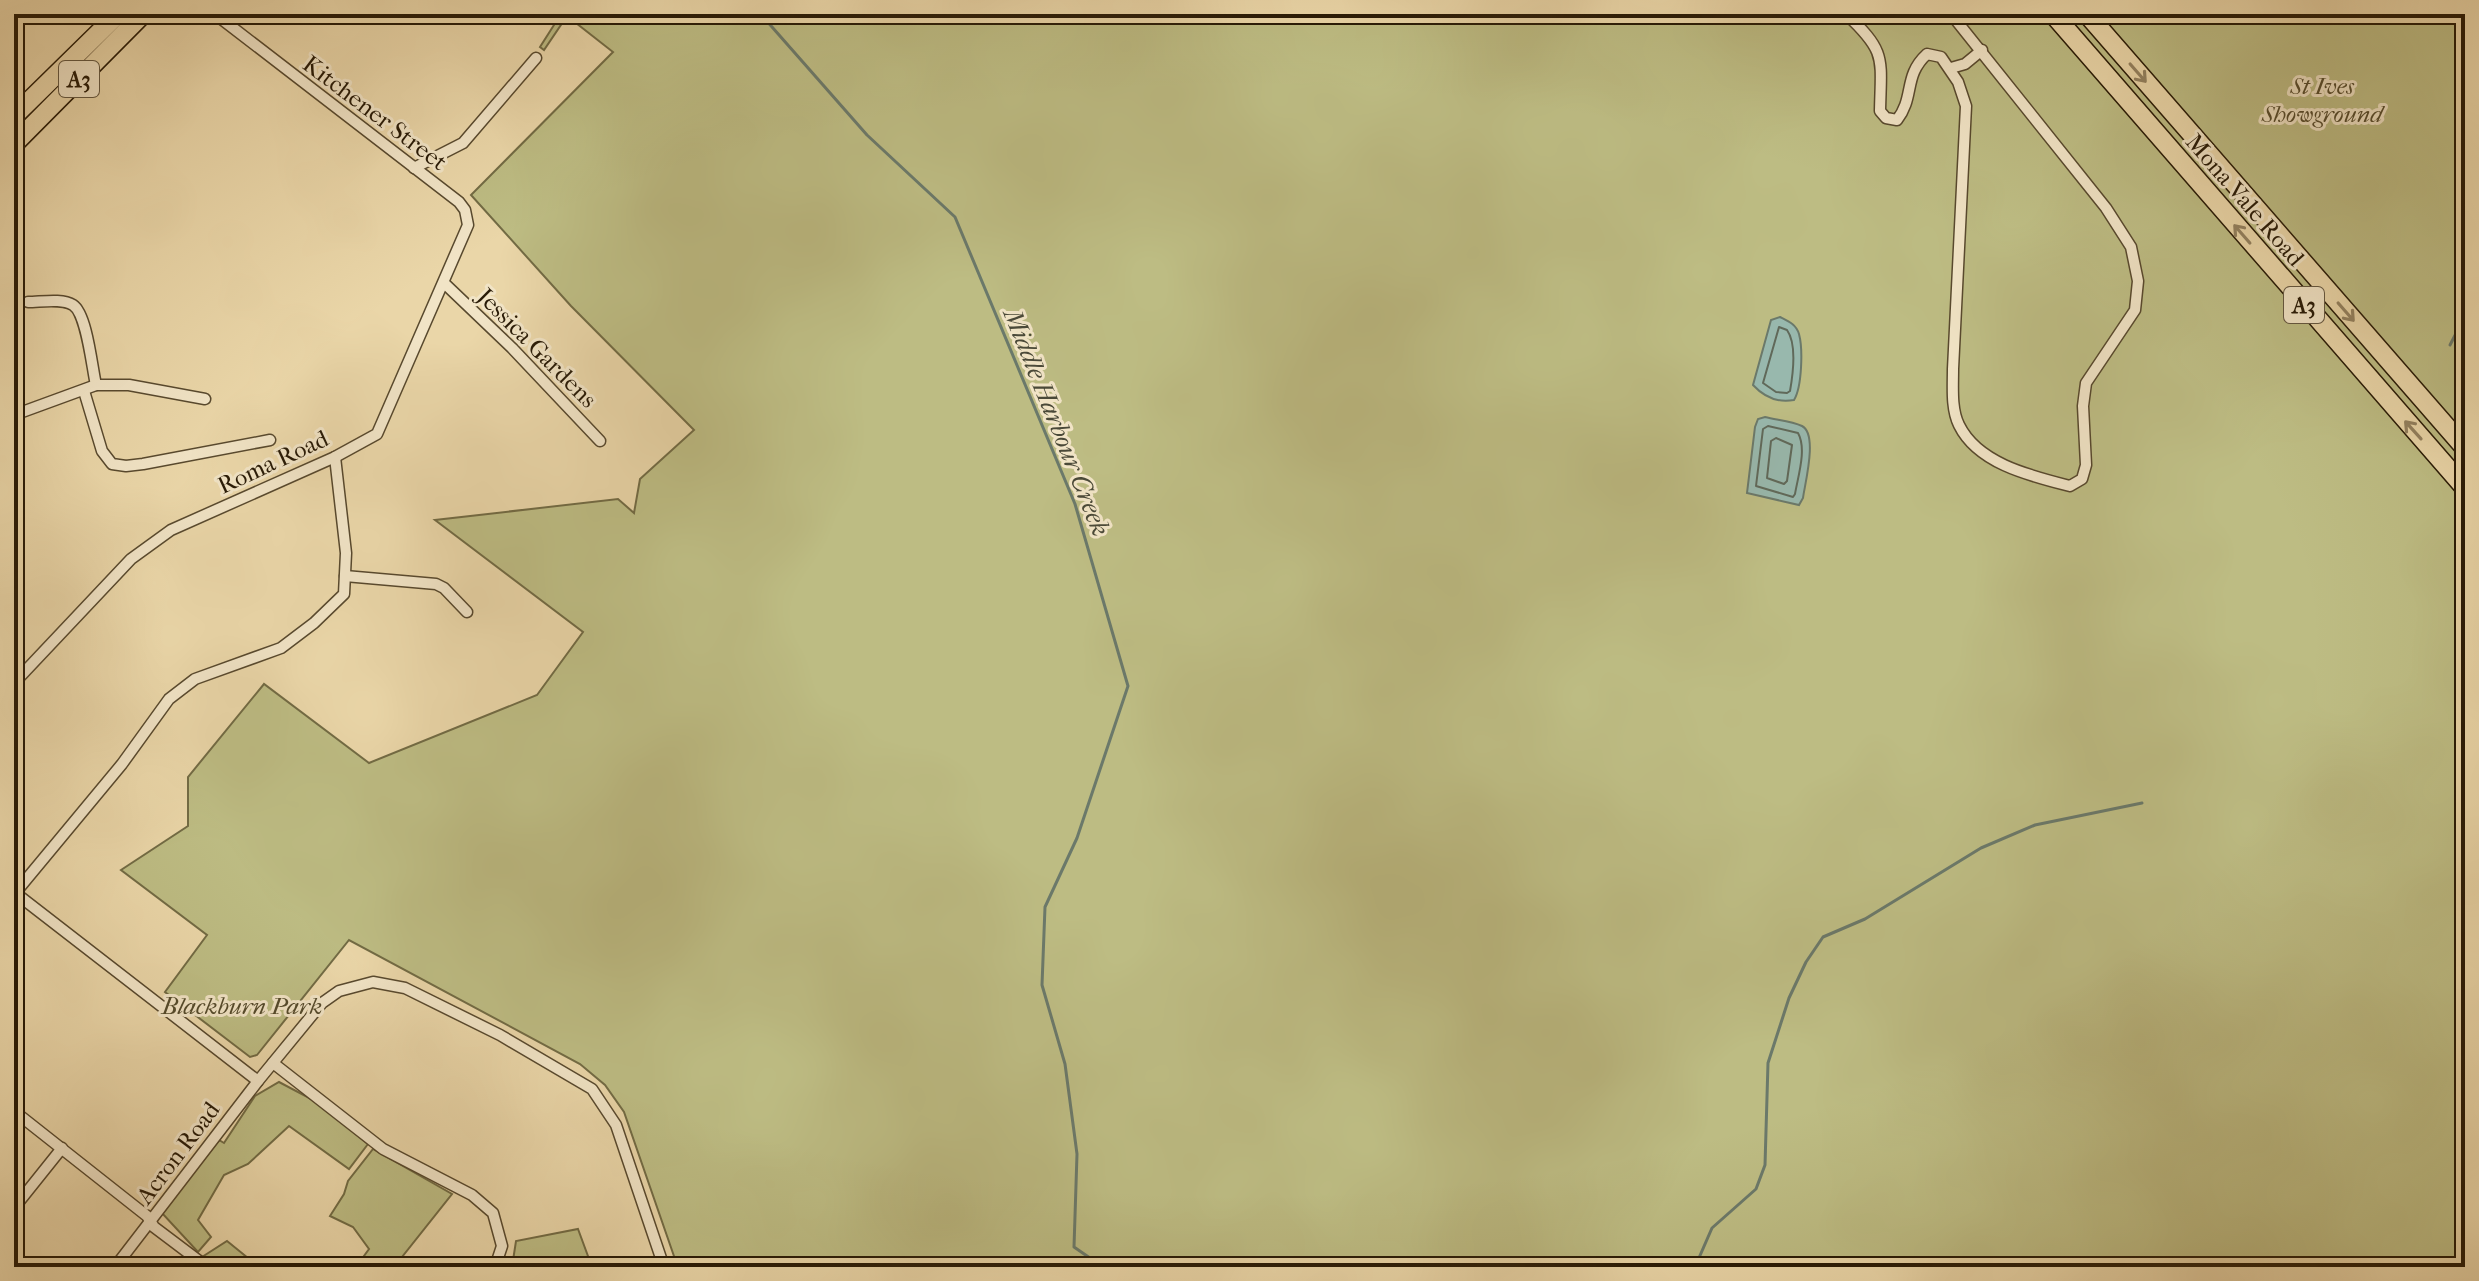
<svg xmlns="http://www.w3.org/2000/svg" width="2479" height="1281" viewBox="0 0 2479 1281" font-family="'IM FELL French Canon',serif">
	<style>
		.green { fill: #bdbc83; stroke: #726b44; stroke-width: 2 }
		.water { fill: #98b8ad; stroke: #6b796a; stroke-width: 2 }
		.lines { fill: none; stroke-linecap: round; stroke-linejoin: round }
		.shore { stroke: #60695a; stroke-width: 2 }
		.stream { stroke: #6b796a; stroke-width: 3 }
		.minor-casing { stroke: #58492e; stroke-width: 13 }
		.trunk-casing { stroke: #281a06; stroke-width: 21 }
		.minor { stroke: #f1e4c6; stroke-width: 10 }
		.trunk { stroke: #ead6a8; stroke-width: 18 }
		.oneway { stroke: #93815f }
		.labels { text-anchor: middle; stroke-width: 6; stroke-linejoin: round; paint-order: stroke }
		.shield { fill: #f1e4c6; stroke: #645740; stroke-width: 2 }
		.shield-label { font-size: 22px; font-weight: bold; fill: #281a06 }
		.park-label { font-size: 24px; font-style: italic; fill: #554b2c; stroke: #f1e4c6 }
		.street-label { font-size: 24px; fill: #281a06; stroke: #f1e4c6 }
		.water-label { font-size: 26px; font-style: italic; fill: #4a4938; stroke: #f1e4c6 }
	</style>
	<rect width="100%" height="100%" fill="#ead6a8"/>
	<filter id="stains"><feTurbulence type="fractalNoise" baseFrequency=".0025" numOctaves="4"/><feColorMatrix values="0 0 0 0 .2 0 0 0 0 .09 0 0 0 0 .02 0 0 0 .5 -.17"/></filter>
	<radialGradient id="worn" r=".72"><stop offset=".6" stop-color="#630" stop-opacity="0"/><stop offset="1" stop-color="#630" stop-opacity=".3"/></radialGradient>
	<g class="green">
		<path d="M561 14H2465V1267H740L734 1257 675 1259 624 1112 605 1085 580 1064 349 940 257 1055 250 1057 165 992 207 935 121 870 188 826V777L264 684 369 763 537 695 583 632 435 520 618 499 634 513 640 479 694 430 571 306 471 195 613 52 567 16 544 50 540 47Z"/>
		<path d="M279 1082 317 1102 368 1144 349 1169 289 1126 248 1164 224 1175 198 1220 211 1237 198 1252 161 1212 219 1140 224 1143 255 1096Z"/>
		<path d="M373 1149 452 1194 394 1267H356L369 1249 353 1227 330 1216 344 1194 348 1181Z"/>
		<path d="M578 1229 592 1267H512L516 1241Z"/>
		<path d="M227 1241 259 1267H215L202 1257Z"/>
	</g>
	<g class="water">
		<path d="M1780 317C1788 321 1796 324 1799 334 1803 349 1802 387 1794 400 1778 403 1765 398 1753 385L1771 320Z"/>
		<path d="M1765 417C1776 420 1791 421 1802 426 1818 434 1805 483 1803 498L1799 505 1747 493 1755 427 1758 419Z"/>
	</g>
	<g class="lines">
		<g class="shore">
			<path d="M1779 327 1787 330C1797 344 1793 374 1790 391L1787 393 1776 392 1763 383Z"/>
			<path d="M1768 426 1798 433C1807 449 1798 476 1795 494L1793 497 1756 486 1763 429Z"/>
			<path d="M1776 438 1792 445 1787 481 1784 484 1767 478 1771 441Z"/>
		</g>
		<g class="stream">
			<path d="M765 19 867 135 955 217 1075 504 1128 686 1077 838 1045 907 1042 985 1065 1064 1077 1154 1074 1247 1103 1267"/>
			<path d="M2450 345 2465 316"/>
			<path d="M1695 1267 1712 1228 1756 1189 1765 1165 1768 1063 1789 998 1806 962 1823 937 1865 919 1981 848 2035 825 2142 803"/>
		</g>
		<defs>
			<g id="minor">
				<path d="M1846 14C1887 52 1881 58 1880 111L1886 118 1897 120C1915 97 1903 76 1927 54L1941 57 1958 82 1966 106 1953 369C1953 387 1951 409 1959 425 1978 464 2031 476 2070 486L2082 479 2086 465 2083 406 2086 383 2135 310 2138 281 2131 247 2106 208 1951 14"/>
				<path d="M1951 68 1965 64 1982 50"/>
				<path d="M414 168 463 143 536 58"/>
				<path d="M444 283 512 348 600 441"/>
				<path d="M28 302C41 302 62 298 73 305 87 314 92 368 96 385"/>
				<path d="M84 391 102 451 112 464 126 466 143 464 270 440"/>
				<path d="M14 415 96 385H129L205 399"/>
				<path d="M345 576 436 584 444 588 467 612"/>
				<path d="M14 683 131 559 171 530 335 457 377 434 468 225 465 210 459 202 215 14"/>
				<path d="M14 892 258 1081"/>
				<path d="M15 893 122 764 169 699 195 679 281 648 314 623 344 594 346 553 335 457"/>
				<path d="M273 1063 383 1149 472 1195 493 1213 502 1246 495 1267"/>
				<path d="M14 1111 147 1216 154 1227 207 1267"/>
				<path d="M14 1208 62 1148"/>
				<path d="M115 1267 258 1081 322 1003 339 991 373 982 405 988 500 1035 592 1089 616 1125 664 1267"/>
			</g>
			<g id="trunk">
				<path d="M2053 14 2465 488"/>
				<path d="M2087 14 2465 448"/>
				<path d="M14 116 118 14"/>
				<path d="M14 144 143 14"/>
			</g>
		</defs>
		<use href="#minor" class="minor-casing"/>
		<use href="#trunk" class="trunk-casing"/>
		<use href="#minor" class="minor"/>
		<use href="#trunk" class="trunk"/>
	</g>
	<defs><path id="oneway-shaft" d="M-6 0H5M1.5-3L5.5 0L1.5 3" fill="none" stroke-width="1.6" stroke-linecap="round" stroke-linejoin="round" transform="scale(2)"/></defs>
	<g class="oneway">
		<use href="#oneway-shaft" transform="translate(2138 73) rotate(49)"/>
		<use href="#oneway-shaft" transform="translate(2242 234) rotate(-131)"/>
		<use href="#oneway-shaft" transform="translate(2346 312) rotate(49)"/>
		<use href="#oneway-shaft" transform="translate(2413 430) rotate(-132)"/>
	</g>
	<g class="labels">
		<g class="shield">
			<rect x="59" y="61" width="40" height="36" rx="6"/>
			<rect x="2284" y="287" width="40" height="36" rx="6"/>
		</g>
		<g class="shield-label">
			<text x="79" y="87">A3</text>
			<text x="2304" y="313">A3</text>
		</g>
		<g class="park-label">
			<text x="2322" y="94">St Ives<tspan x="2322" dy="28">Showground</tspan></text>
			<text x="242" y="1014">Blackburn Park</text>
		</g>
		<g class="street-label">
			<text transform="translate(375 113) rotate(37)" y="8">Kitchener Street</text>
			<text transform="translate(2245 200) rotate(49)" y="8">Mona Vale Road</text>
			<text transform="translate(537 348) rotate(45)" y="8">Jessica Gardens</text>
			<text transform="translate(273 462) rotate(-25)" y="8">Roma Road</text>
			<text transform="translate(178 1153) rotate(-53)" y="8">Acron Road</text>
		</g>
		<g class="water-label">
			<text transform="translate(1057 422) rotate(68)" y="9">Middle Harbour Creek</text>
		</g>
	</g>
	<rect width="2479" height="1281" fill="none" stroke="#ead6a8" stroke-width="48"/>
	<rect x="16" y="16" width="2447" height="1249" fill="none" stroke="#281a06" stroke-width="4"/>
	<rect x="24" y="24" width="2431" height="1233" fill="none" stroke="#281a06" stroke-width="2"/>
	<rect width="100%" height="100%" filter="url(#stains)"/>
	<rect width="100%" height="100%" fill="url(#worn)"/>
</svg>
